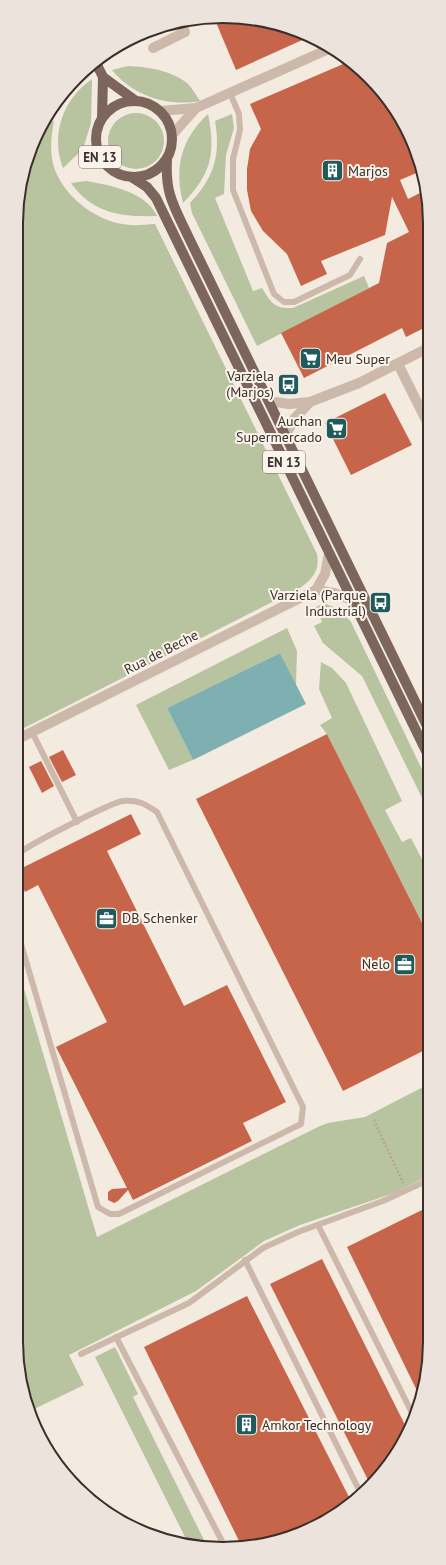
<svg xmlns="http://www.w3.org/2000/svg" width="446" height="1565" viewBox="0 0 446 1565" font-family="'PT Sans',sans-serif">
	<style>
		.green { fill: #b8c39f }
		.water { fill: #7eb0b1 }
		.building { fill: #c7654a }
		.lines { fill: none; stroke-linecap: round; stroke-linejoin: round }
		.path { stroke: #b8a395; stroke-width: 2.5; stroke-dasharray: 2 2; stroke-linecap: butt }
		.lane { stroke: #ccb9ab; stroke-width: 6 }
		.street { stroke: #ccb9ab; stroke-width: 10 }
		.primary { stroke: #7c655b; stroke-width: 10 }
		.labels { text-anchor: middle; stroke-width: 4; stroke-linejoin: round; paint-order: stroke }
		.shield { fill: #fbf4ec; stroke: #746a64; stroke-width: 1 }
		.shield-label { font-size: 13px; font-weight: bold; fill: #3a2f2a }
		.poi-label { font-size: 14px; fill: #3a2f2a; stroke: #fbf4ec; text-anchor: start }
		.street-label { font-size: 14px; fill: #3a2f2a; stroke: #fbf4ec }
		.rim { fill: none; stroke: #3a2f2a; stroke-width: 2 }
	</style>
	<rect width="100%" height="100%" fill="#f3eae0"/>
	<g class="green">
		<path d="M128 66C149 67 170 70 187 83 192 88 196 95 200 101 168 107 133 96 112 70Z"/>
		<path d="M92 79 91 123 83 149 63 168C50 135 63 99 92 79Z"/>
		<circle cx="136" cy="141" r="28"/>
		<path d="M208 114C216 154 211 174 183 203 174 167 181 139 208 114Z"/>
		<path d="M232 114 234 128 226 155 224 194 215 198 253 291 262 288C271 303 275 309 293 308L364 276 369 288 257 346 192 213 190 203C214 178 221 155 215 121Z"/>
		<path d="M54 121C51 137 49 154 55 170 66 199 99 223 130 225 138 226 147 224 155 224L317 554C320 571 313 578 300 588L18 731 20 183 45 123Z"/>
		<path d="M86 181C110 185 146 192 157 216 121 217 93 214 71 183Z"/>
		<path d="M324 603 340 610 351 622 427 780V808L362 676 323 643 314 626 322 622 316 607Z"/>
		<path d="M287 628 297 651 296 685 280 653 167 708 193 760 169 770 136 705Z"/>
		<path d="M321 662 332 668 346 683 402 801 385 810 402 842 411 838 427 869V933L327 734 320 725 332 718 319 689Z"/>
		<path d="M17 965 97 1237 320 1126 328 1123 365 1117 427 1085 426 1177 394 1193 300 1225 264 1241 196 1291 69 1355 84 1385 30 1411 16 1342Z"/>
		<path d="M115 1347 138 1394 133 1397 208 1548 188 1543 95 1357Z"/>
	</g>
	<path class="water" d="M280 653 306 704 193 760 167 708Z"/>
	<g class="building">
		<path d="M215 20H263L309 37 236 70Z"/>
		<path d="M348 62 378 86 409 132 421 171 400 180 408 199 426 190 428 196V326L406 337 402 328 304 378 281 333 379 283 387 243 409 232 392 197 385 235 321 261 327 274 301 286 287 254 263 231 251 211 247 190V169L250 149 261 129 250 104Z"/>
		<path d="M385 393 412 445 351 475 325 423Z"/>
		<path d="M327 734 427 933V1049L343 1091 196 799Z"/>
		<path d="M63 750 76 775 62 782 49 757Z"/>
		<path d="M41 761 54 786 42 793 29 767Z"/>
		<path d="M131 814 141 834 107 851 184 1006 227 985 286 1102 243 1123 252 1141 133 1200 128 1190 118 1201 114 1203 108 1200V1192L112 1189 127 1188 56 1047 107 1022 38 885 25 892 18 876V870Z"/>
		<path d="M426 1208V1382L420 1397 347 1247Z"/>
		<path d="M322 1259 407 1429 395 1457 370 1484 270 1284Z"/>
		<path d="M247 1296 352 1503 349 1506 277 1542 241 1545 144 1347Z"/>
	</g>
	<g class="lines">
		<path class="path" d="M374 1120 403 1183"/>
		<g class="lane">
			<path d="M230 93 239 114 240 130 233 159V190L274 294 284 302H294L350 275 360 259"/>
			<path d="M32 732 77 822"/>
			<path d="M17 930 98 1207 110 1214H119L301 1124 303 1107 157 812C144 803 138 800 123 801 112 802 28 845 18 854"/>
			<path d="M318 1225 413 1415"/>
			<path d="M245 1260 361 1494"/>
			<path d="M116 1337 225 1547"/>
			<path d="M81 1354 189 1303 263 1248 298 1232 383 1201 426 1181"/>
		</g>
		<g class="street">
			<path d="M153 48 185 32 180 21"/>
			<path d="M160 111 196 108 331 48"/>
			<path d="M173 134 196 108"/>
			<path d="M398 364 428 424"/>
			<path d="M269 401 289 404 310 402 359 383 428 348"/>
			<path d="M285 436 295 418 310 402"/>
			<path d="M316 590 334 593 352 600"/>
			<path d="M18 739 316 590 325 574 329 554"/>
		</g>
		<g class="primary">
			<path d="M96 63 103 77 102 118"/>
			<path d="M103 77 136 101"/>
			<circle cx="134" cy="139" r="38"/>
			<path d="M167 160C165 194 174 206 188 236L427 726"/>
			<path d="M133 178 147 187 156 198 427 753"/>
		</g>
	</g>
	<defs>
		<symbol id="building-square" viewBox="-11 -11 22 22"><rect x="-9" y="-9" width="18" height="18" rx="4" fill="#1f5a5c" stroke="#fbf4ec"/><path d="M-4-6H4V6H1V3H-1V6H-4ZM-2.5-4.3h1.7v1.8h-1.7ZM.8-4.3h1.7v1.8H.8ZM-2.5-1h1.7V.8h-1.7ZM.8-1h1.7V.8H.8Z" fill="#fff"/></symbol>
		<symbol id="supermarket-square" viewBox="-11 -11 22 22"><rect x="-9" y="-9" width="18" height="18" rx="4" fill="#1f5a5c" stroke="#fbf4ec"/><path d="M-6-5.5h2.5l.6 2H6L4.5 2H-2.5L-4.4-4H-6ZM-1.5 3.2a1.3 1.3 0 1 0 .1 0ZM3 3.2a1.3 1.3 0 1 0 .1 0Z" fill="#fff"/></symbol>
		<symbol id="bus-square" viewBox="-11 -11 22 22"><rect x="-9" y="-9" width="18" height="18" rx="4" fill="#1f5a5c" stroke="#fbf4ec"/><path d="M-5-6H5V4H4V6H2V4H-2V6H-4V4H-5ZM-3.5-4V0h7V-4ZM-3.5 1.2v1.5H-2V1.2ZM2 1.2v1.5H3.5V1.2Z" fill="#fff"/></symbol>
		<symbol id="office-square" viewBox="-11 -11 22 22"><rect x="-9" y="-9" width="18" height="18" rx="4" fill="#1f5a5c" stroke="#fbf4ec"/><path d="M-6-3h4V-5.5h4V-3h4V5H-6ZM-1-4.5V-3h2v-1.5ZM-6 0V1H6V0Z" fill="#fff"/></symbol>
	</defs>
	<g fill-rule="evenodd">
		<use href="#building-square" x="320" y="158" width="25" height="25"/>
		<use href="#supermarket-square" x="298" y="346" width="25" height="25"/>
		<use href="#bus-square" x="276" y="372" width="25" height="25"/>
		<use href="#supermarket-square" x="324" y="416" width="25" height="25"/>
		<use href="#bus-square" x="368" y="590" width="25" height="25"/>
		<use href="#office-square" x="94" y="906" width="25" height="25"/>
		<use href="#office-square" x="392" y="952" width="25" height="25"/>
		<use href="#building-square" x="234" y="1412" width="25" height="25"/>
	</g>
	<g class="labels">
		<g class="shield">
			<rect x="79" y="146" width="42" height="22" rx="3"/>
			<rect x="263" y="451" width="42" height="22" rx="3"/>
		</g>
		<g class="shield-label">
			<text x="100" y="162">EN 13</text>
			<text x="284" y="467">EN 13</text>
		</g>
		<g class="poi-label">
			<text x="348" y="176">Marjos</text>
			<text x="326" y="364">Meu Super</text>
			<text x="274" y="381" text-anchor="end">Varziela<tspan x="274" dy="16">(Marjos)</tspan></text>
			<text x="322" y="426" text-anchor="end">Auchan<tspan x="322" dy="16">Supermercado</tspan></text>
			<text x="366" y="600" text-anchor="end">Varziela (Parque<tspan x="366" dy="16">Industrial)</tspan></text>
			<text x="122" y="923">DB Schenker</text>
			<text x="390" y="969" text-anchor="end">Nelo</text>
			<text x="262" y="1430">Amkor Technology</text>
		</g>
		<g class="street-label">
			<text transform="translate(161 652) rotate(-27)" y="5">Rua de Beche</text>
		</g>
	</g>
	<path d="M0 0H446V1565H0ZM223 23H223A200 200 0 0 1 423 223V1342A200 200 0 0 1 223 1542H223A200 200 0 0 1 23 1342V223A200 200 0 0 1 223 23Z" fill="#ece4dc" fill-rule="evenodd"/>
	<path class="rim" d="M223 23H223A200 200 0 0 1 423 223V1342A200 200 0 0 1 223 1542H223A200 200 0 0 1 23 1342V223A200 200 0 0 1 223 23Z"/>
</svg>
